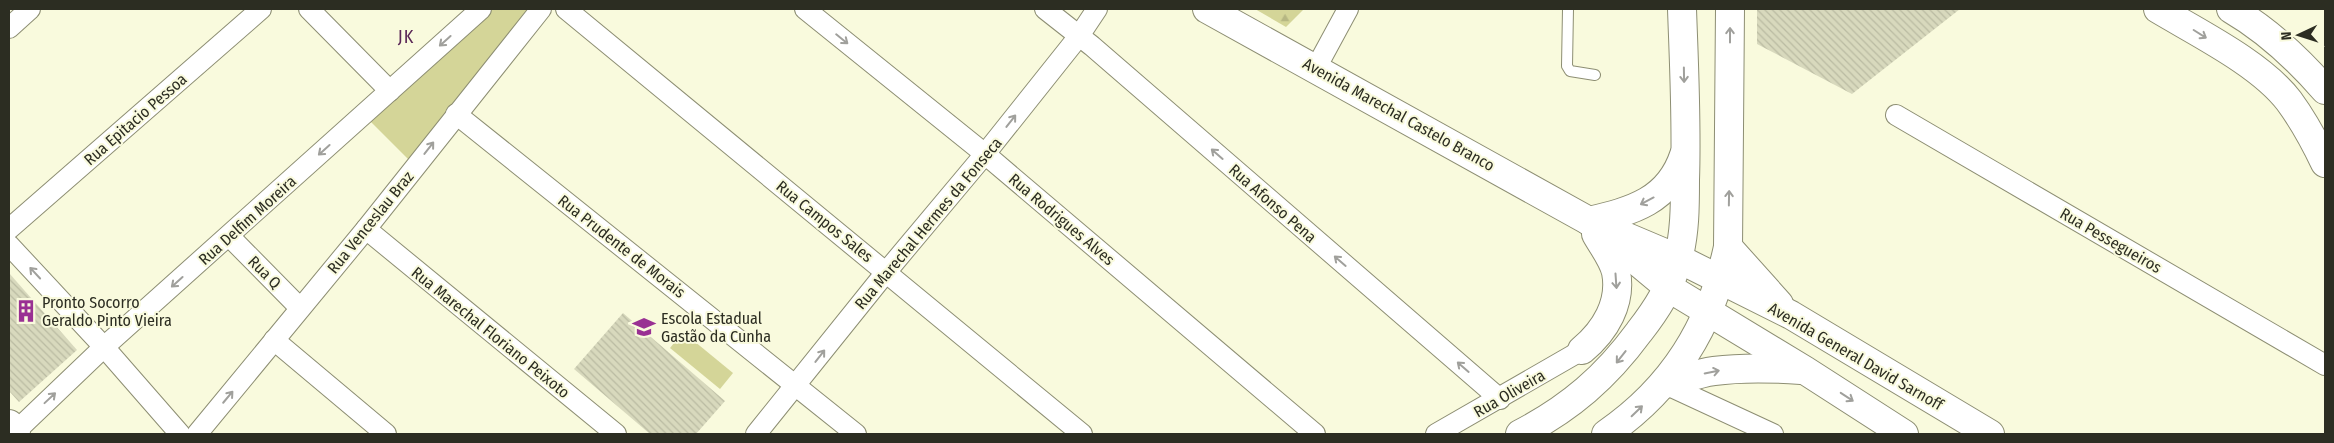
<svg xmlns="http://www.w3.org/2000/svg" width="2334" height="443" viewBox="0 0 2334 443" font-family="'Fira Sans Condensed',sans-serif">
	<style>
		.green { fill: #d4d598 }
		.forest { fill: url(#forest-firs) }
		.building { fill: url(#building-back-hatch) }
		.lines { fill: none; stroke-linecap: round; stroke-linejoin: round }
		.lane-casing { stroke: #8d8e73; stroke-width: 12 }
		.street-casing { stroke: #8d8e73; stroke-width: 22 }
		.secondary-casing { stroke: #8d8e73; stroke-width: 30 }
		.lane { stroke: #fff; stroke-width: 10 }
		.street { stroke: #fff; stroke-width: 20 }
		.secondary { stroke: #fff; stroke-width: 28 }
		.oneway { stroke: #a0a09c }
		.labels { text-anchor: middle; stroke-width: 4; stroke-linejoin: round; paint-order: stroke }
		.street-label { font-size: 16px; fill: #2c2d22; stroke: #f9fadd }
		.poi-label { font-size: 16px; fill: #2c2d22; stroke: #f9fadd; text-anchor: start }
		.neighbourhood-label { font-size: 18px; letter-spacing: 1px; fill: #5a2756; stroke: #f9fadd }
	</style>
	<defs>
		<pattern id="forest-firs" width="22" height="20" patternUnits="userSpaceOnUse" patternTransform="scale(1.25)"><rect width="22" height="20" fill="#d4d598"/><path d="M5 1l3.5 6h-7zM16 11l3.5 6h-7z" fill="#b6b783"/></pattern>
		<pattern id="building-back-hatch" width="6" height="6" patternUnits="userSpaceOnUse" patternTransform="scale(1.25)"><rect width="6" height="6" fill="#d8d9bd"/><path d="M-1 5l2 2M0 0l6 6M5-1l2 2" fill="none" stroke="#babba2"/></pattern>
	</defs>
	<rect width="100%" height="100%" fill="#f9fadd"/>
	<g class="green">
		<path d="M482 9H541L415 166 365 116Z"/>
		<path d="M683 332 733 373 720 389 670 348Z"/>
	</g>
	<path class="forest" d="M1255 9H1304L1286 27Z"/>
	<g class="building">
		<path d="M1757 9H1960L1852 94 1757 44Z"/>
		<path d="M9 273 77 350 19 402 9 391Z"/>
		<path d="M623 313 725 401 696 434H650L574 369Z"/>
	</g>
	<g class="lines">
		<defs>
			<path id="lane" d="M1568 9 1567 66 1570 71 1595 75"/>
			<g id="street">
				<path d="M309 9 390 91"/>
				<path d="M566 9 1082 434"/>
				<path d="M805 9 985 154 1315 434"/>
				<path d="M1045 9 1092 46 1500 399"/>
				<path d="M9 28 30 9"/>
				<path d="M1316 68 1348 9"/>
				<path d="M456 114 856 434"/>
				<path d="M1896 115 2325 365"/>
				<path d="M9 229 261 9"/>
				<path d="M366 229 616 434"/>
				<path d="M229 236 300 308"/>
				<path d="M9 245 104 347 180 434"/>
				<path d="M274 340 386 434"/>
				<path d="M1665 384 1773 434"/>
				<path d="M15 432 104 347 481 9"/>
				<path d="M197 434 366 229 541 9"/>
				<path d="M756 434 887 271 985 154 1079 36 1097 9"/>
				<path d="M1436 434 1582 350"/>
			</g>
			<g id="secondary">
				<path d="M1207 9 1589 221 1679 259 1791 315 1990 434"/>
				<path d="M2158 9C2198 33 2261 64 2289 101 2303 120 2315 142 2325 163"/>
				<path d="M2231 9C2267 30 2298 59 2325 90"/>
				<path d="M1589 221C1632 211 1669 201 1684 155"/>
				<path d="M1609 238 1669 288 1806 371 1904 434"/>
				<path d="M1728 247 1779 304"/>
				<path d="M1582 350C1605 331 1622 303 1616 272 1613 259 1602 245 1596 234"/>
				<path d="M1665 384C1681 380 1698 373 1714 371 1743 367 1772 368 1801 370"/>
				<path d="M9 424 16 434"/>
				<path d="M1520 434C1570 408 1606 377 1639 332 1657 309 1671 287 1678 259 1685 233 1685 206 1685 180 1687 123 1684 66 1682 9"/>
				<path d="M1606 434C1673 388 1711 326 1728 247L1730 9"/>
			</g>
		</defs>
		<use href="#lane" class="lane-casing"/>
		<use href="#street" class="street-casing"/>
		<use href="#secondary" class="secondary-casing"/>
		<use href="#lane" class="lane"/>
		<use href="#street" class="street"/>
		<use href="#secondary" class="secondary"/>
	</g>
	<defs><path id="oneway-shaft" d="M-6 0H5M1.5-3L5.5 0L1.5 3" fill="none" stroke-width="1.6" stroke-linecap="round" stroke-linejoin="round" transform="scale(1.25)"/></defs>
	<g class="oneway">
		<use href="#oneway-shaft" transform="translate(2200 34) rotate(32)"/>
		<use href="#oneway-shaft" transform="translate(1730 35) rotate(-90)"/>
		<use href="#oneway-shaft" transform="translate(842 39) rotate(39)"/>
		<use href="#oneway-shaft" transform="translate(445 41) rotate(138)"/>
		<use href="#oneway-shaft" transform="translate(1684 75) rotate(89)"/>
		<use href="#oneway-shaft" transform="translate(1011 121) rotate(-52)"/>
		<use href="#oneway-shaft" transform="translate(429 148) rotate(-52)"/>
		<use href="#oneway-shaft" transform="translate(324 150) rotate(138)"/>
		<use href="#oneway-shaft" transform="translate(1217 154) rotate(-139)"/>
		<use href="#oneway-shaft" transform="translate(1729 198) rotate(-89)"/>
		<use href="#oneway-shaft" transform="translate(1647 201) rotate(152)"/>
		<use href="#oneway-shaft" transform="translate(1340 261) rotate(-139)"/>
		<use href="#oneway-shaft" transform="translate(35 273) rotate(-133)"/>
		<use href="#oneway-shaft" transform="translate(1616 281) rotate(86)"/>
		<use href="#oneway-shaft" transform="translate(177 282) rotate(138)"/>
		<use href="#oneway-shaft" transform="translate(820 356) rotate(-52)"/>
		<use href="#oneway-shaft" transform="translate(1621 357) rotate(128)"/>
		<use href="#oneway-shaft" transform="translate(1463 367) rotate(-139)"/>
		<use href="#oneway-shaft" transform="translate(1712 372) rotate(-11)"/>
		<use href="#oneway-shaft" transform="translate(228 397) rotate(-50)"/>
		<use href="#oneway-shaft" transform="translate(1847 397) rotate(33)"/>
		<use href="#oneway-shaft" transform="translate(50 398) rotate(-43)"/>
		<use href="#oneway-shaft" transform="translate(1637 411) rotate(-44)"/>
	</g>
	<defs>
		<symbol id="building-bare" viewBox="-9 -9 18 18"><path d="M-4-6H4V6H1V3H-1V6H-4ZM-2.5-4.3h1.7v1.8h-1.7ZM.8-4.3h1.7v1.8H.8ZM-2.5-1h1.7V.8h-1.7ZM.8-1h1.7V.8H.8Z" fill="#993093" stroke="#f9fadd" stroke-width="2.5" paint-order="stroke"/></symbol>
		<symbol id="school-bare" viewBox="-9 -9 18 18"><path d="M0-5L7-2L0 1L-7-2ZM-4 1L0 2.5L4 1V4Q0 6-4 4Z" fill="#993093" stroke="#f9fadd" stroke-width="2.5" paint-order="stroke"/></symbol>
	</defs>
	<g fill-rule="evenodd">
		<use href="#building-bare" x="10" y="295" width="32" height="32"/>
		<use href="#school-bare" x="628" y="311" width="32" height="32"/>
	</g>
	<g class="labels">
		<g class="street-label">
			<text transform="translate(1399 114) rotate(29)" y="6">Avenida Marechal Castelo Branco</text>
			<text transform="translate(135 119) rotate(-41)" y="6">Rua Epitacio Pessoa</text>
			<text transform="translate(1273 203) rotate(41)" y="6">Rua Afonso Pena</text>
			<text transform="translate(1062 219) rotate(40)" y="6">Rua Rodrigues Alves</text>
			<text transform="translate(247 220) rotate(-42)" y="6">Rua Delfim Moreira</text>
			<text transform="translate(825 221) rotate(39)" y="6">Rua Campos Sales</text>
			<text transform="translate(370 222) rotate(-51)" y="6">Rua Venceslau Braz</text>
			<text transform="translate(928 223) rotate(-50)" y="6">Rua Marechal Hermes da Fonseca</text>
			<text transform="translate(2111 240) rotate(30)" y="6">Rua Pessegueiros</text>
			<text transform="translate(622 246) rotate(38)" y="6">Rua Prudente de Morais</text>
			<text transform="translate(265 272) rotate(45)" y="6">Rua Q</text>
			<text transform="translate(491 332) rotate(39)" y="6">Rua Marechal Floriano Peixoto</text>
			<text transform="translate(1856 356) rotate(30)" y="6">Avenida General David Sarnoff</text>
			<text transform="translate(1509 393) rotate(-30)" y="6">Rua Oliveira</text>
		</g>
		<g class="poi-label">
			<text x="42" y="308">Pronto Socorro<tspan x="42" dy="18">Geraldo Pinto Vieira</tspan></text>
			<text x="661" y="324">Escola Estadual<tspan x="661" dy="18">Gastão da Cunha</tspan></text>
		</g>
		<g class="neighbourhood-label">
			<text x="406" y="43">JK</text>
		</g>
	</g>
	<rect width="2334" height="443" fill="none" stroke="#2c2d22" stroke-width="20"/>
	<g transform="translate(2299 35) rotate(266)" stroke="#f9fadd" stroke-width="4" paint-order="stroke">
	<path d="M0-4L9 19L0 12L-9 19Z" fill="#2c2d22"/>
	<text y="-8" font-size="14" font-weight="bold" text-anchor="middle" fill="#2c2d22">N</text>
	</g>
</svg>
